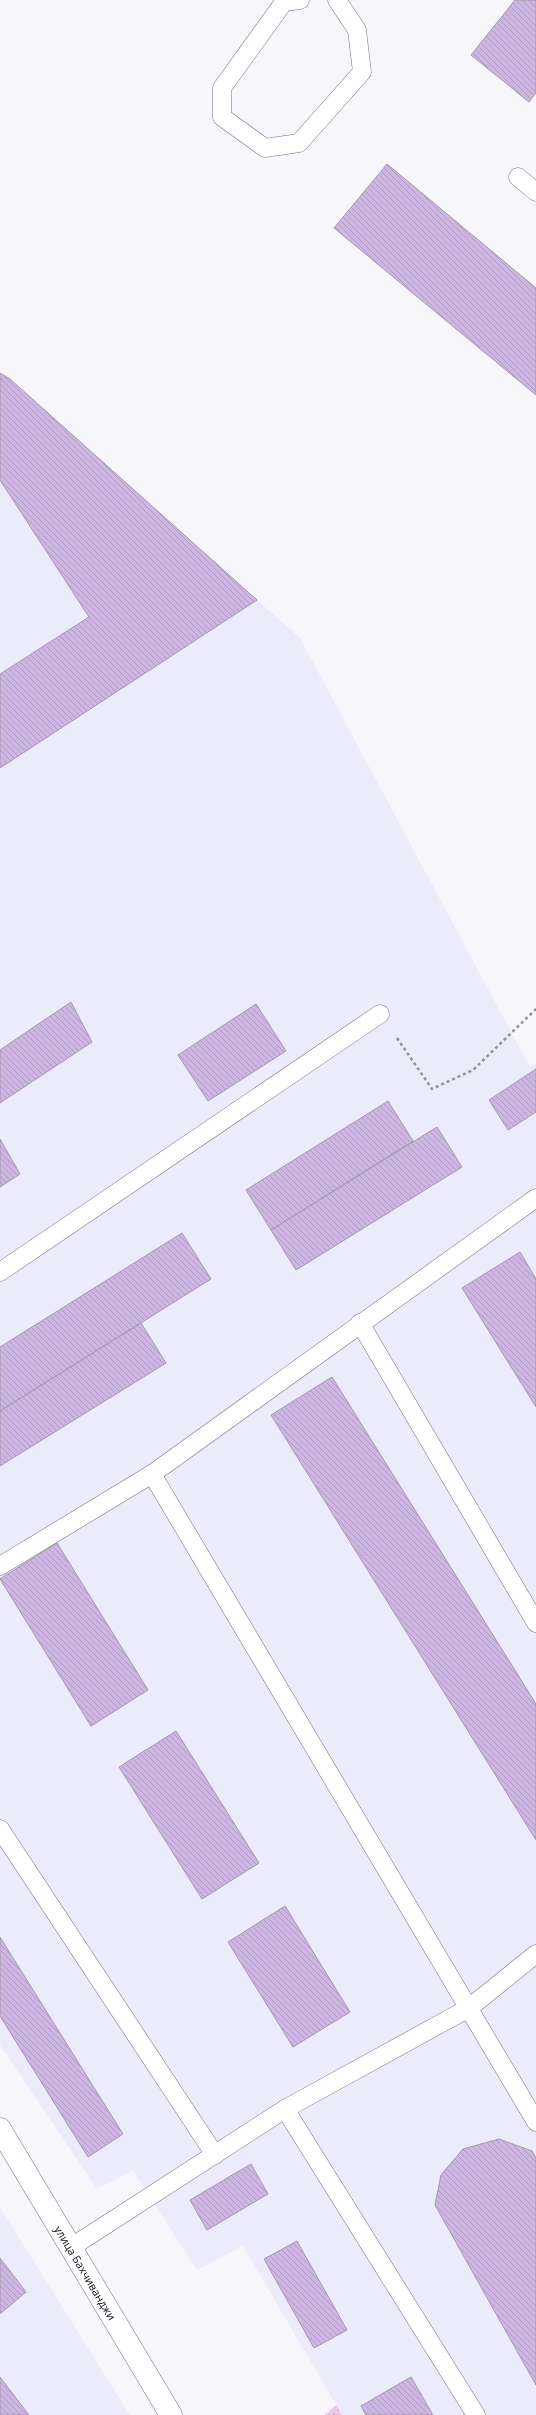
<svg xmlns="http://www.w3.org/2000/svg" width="536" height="2415" viewBox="0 0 536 2415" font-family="'Open Sans',sans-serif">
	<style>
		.built { fill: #ebebfc }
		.grass { fill: url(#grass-dots) }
		.building { fill: url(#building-back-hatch); stroke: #a399ac }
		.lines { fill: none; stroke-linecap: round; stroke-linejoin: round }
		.service-casing { stroke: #717184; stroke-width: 19 }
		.secondary-casing { stroke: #717184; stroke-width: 23 }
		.path { stroke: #929197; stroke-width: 2.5; stroke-dasharray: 3 3; stroke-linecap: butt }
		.service { stroke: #fff; stroke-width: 18 }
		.secondary { stroke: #fff; stroke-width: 22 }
		.labels { text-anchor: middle; stroke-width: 3; stroke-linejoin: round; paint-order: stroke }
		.street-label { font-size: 11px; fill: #121119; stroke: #fff }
	</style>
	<defs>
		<pattern id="grass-dots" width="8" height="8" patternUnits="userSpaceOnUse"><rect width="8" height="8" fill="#ebcae6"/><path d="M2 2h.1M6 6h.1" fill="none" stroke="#c8acc5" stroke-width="1.8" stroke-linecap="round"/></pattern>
		<pattern id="building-back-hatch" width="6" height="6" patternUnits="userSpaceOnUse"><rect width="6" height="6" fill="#ceb5e4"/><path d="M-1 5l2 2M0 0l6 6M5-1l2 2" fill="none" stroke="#b09bc3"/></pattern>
	</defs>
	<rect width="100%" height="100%" fill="#f7f7fb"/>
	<g class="built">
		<path d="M0 373 10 379 300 638 530 1067 536 1063V2415H342L243 2246 197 2270 133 2171 97 2189 0 2045Z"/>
		<path d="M0 2207 130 2415H0Z"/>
	</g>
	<path class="grass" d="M336 2405 342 2415H325Z"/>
	<g class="building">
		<path d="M515 0H536V93L529 102 471 55Z"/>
		<path d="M387 164 536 288V395L334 228Z"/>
		<path d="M0 373 10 379 257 600 0 768V674L89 617 0 480Z"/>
		<path d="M71 1002 92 1042 0 1103V1050Z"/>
		<path d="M256 1004 286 1051 208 1101 178 1055Z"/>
		<path d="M536 1069V1112L508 1130 489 1100Z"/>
		<path d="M388 1101 413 1141 271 1230 246 1190Z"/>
		<path d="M437 1127 462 1167 296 1270 271 1230Z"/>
		<path d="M0 1139 20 1174 0 1187Z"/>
		<path d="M182 1233 211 1279 0 1411V1347Z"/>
		<path d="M520 1252 536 1279V1407L462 1288Z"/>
		<path d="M141 1323 166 1363 0 1466V1411Z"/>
		<path d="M332 1377 536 1704V1840L271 1415Z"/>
		<path d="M57 1543 148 1690 91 1726 0 1579Z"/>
		<path d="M176 1731 259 1863 202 1899 119 1767Z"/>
		<path d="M285 1906 350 2012 293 2047 228 1942Z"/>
		<path d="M0 1937 123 2134 88 2157 0 2016Z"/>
		<path d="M499 2139 532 2151 536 2158V2385L435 2205 441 2175 463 2149Z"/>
		<path d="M251 2164 268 2194 207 2230 190 2200Z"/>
		<path d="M297 2241 347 2330 314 2348 264 2259Z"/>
		<path d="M0 2258 26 2292 0 2314Z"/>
		<path d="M0 2377 29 2415H0Z"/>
		<path d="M411 2377 433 2415H366L361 2406Z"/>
	</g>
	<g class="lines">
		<defs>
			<g id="service">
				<path d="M300 0 284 2 222 88V117L265 148 299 143 362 72 357 30 337 0"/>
				<path d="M518 177 536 192"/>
				<path d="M0 1272 380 1014"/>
				<path d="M360 1323 536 1623"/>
				<path d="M152 1474 536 2122"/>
				<path d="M0 1566 152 1474 536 1198"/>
				<path d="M0 1829 215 2155"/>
				<path d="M285 2109 476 2415"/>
				<path d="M70 2248 285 2109 469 2008 536 1954"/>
			</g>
			<path id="secondary" d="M0 2129 171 2415"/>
		</defs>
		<use href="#service" class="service-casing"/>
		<use href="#secondary" class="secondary-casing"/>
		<path class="path" d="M397 1038 432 1089 473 1070 536 1009"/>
		<use href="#service" class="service"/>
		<use href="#secondary" class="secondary"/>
	</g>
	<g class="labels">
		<g class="street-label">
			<text transform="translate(85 2273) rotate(59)" y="4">улица Бахчиванджи</text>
		</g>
	</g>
</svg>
